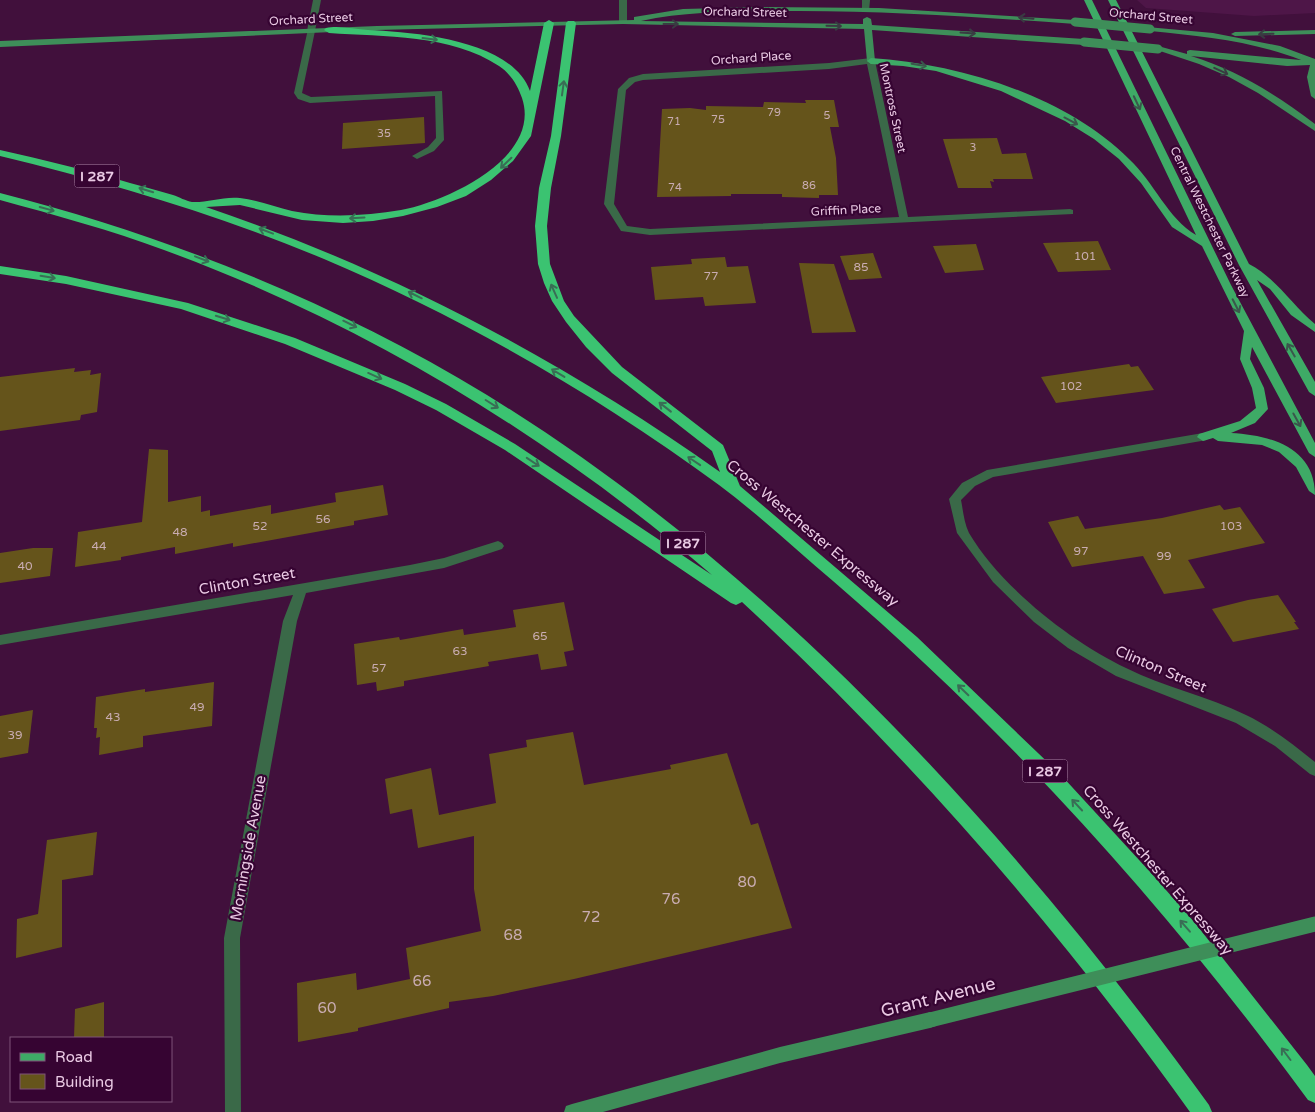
<svg xmlns="http://www.w3.org/2000/svg" width="1315" height="1112" viewBox="0 0 1315 1112" font-family="'Varela Round',sans-serif">
	<style>
		.built { fill: #4e1648 }
		.building { fill: #65541b }
		.lines { fill: none; stroke-linecap: round; stroke-linejoin: round }
		.lane { fill: #3a6948; fill-rule: evenodd }
		.street { fill: #3a6948; fill-rule: evenodd }
		.secondary { fill: #3e8e59; fill-rule: evenodd }
		.primary { fill: #3eaa66; fill-rule: evenodd }
		.highway { fill: #3bc371; fill-rule: evenodd }
		.secondary-bridge-far1 { stroke: #3e8e59; stroke-width: 9 }
		.secondary-bridge { stroke: #3e8e59; stroke-width: 15 }
		.oneway { stroke: #393b42 }
		.oneway2 { stroke: #396d55 }
		.oneway3 { stroke: #3a574c }
		.labels { text-anchor: middle; stroke-width: 4.5; stroke-linejoin: round; paint-order: stroke }
		.far-number-label { font-size: 11px; fill: #c9acb2 }
		.far-street-label { font-size: 12px; fill: #eacae4; stroke: #360432 }
		.number-label { font-size: 12px; fill: #c9acb2 }
		.shield { fill: #360432; stroke: #b48faf; stroke-width: 1 }
		.shield-label { font-size: 14px; font-weight: bold; fill: #eacae4 }
		.street-label { font-size: 15px; fill: #eacae4; stroke: #360432 }
		.near-number-label { font-size: 15px; fill: #c9acb2 }
		.near-street-label { font-size: 18px; fill: #eacae4; stroke: #360432 }
	</style>
	<rect width="100%" height="100%" fill="#41103c"/>
	<path class="built" d="M1137 0H1315V13L1254 16 1146 8Z"/>
	<g class="building">
		<path d="M805 100H834L839 127H830L836 158 838 195H819V198L782 197V194H731V196L657 197 662 109 690 108 706 110V106L763 107 764 102 806 103Z"/>
		<path d="M424 117 425 143 342 149 343 123Z"/>
		<path d="M997 138 1002 154 1026 153 1033 179H993L994 182 990 181 992 188H958L943 139Z"/>
		<path d="M1098 241 1111 270 1058 272 1043 243Z"/>
		<path d="M976 244 984 270 945 273 933 246Z"/>
		<path d="M873 253 882 278 849 280 840 256Z"/>
		<path d="M725 257 727 267 748 266 756 303 705 306 703 297 655 300 651 267 692 264 691 259Z"/>
		<path d="M799 263 834 264 856 332 812 333Z"/>
		<path d="M1129 364 1131 367 1138 366 1154 390 1056 403 1041 377Z"/>
		<path d="M75 368 74 372 91 370 90 375 101 373 97 412 81 415 80 420 0 431V377Z"/>
		<path d="M149 449 168 450V502L201 496V512L210 510V516L271 505V514L336 502 335 493 383 485 388 515 354 521V525L233 547V543L175 554V547L121 557V560L75 567 78 532 142 522Z"/>
		<path d="M1220 505 1224 510 1240 507 1265 543 1188 560 1205 588 1164 594 1143 556 1072 567 1048 522 1078 516 1085 529 1162 518Z"/>
		<path d="M33 548H53L50 576 0 583V553Z"/>
		<path d="M1278 595 1296 622H1294L1299 629 1233 642 1212 609 1248 600Z"/>
		<path d="M564 602 574 650 564 652 567 666 541 670 538 654 488 662 489 666 404 681V686L377 691 376 682 357 685 354 644 399 637 400 640 463 629 464 635 516 627 513 610Z"/>
		<path d="M214 682 212 726 143 736V747L99 755 100 737 96 738 97 728H94L96 697 145 689V692Z"/>
		<path d="M33 710 28 753 0 758V716Z"/>
		<path d="M573 732 584 785 671 769 670 765 727 753 751 825 758 823 792 928 574 979 493 996 449 1002V1008L358 1028V1031L298 1042 297 983 356 973 357 990 410 979 406 948 481 931 474 889V836L418 848 412 809 390 814 385 779 431 768 439 815 496 803 489 754 527 747 526 740Z"/>
		<path d="M97 832 93 875 62 880V947L16 958 17 919 38 914 47 840Z"/>
		<path d="M104 1002V1038H74L75 1009Z"/>
	</g>
	<g class="lines">
		<path class="lane" d="M308 29 315 31 302 93 311 97 442 91 444 140 434 151 417 159 412 156 428 147 436 138 435 96 310 103 298 99 294 93Z"/>
		<g class="street">
			<path d="M313 0H321L315 31 311 33 307 31Z"/>
			<path d="M619 0H627V22L623 24 619 22Z"/>
			<path d="M862 0H870L869 11 862 9Z"/>
			<path d="M871 58 875 61 908 217 1070 209 1073 210V214L650 235 621 231 604 204 618 89 629 78 643 74 829 63ZM867 64 899 217 650 229 627 226 614 204 626 90 635 82 643 80 829 69Z"/>
			<path d="M1203 433 1207 434 1209 437 1207 440 993 477 975 486 961 500C963 510 964 523 969 533 1001 587 1070 641 1126 668 1164 687 1207 696 1246 715 1271 727 1293 744 1315 762V776L1310 774 1275 746 1236 723 1116 676 1068 648 1034 622 993 582 957 533 949 499 962 483 987 470Z"/>
			<path d="M498 541 502 543 504 546 502 549 444 568 306 593 297 621 240 938 241 1112H225L224 938 283 621 293 595 0 645V635L410 565 444 558Z"/>
		</g>
		<g class="secondary">
			<path d="M762 7 879 8 1075 20 1079 22 1075 24C977 17 879 10 780 11 734 12 686 11 641 21L863 24V19L867 17 871 19 872 25 1084 39 1088 42 1084 45 872 30 875 61 871 64 867 61 864 29 623 24 377 30 0 47V41L377 26 634 20V17L683 9Z"/>
			<path d="M1147 27 1213 33 1280 46 1315 59V99L1311 96 1307 77 1310 65 1287 66 1191 56C1237 70 1277 95 1315 124V131L1258 93 1229 77 1199 64 1154 49 1158 46 1187 54V51L1190 50 1301 60C1252 41 1202 36 1150 31H1147Z"/>
			<path d="M1315 30V34L1235 36 1231 34 1235 32Z"/>
			<path d="M930 1012 936 1014 938 1020 936 1026 930 1028 780 1063 603 1112H564L566 1106 572 1104 780 1047Z"/>
		</g>
		<g class="primary">
			<path d="M1084 0H1092L1231 285 1315 443V457L1309 453 1252 347 1250 359 1264 388 1268 409 1255 423 1231 433C1271 435 1315 448 1315 495L1309 491 1296 467 1279 452 1262 445 1218 441 1213 438 1203 441 1197 437 1199 434 1240 421 1256 408 1252 388 1240 359 1244 331 1202 246 1172 227 1141 183 1119 159 1094 139 1065 121 1001 91 936 71 903 66 871 64 867 61 871 58C960 64 1064 95 1129 159 1154 182 1168 219 1196 235Z"/>
			<path d="M1108 0H1116L1249 264C1276 278 1292 305 1315 324V332L1291 315 1270 289 1257 280 1315 382V396L1309 392 1239 265Z"/>
		</g>
		<g class="highway">
			<path d="M549 20 554 23 531 136 513 161 491 180 466 196 437 207 403 216 373 221 343 223 302 220 240 205 206 207C390 269 562 360 720 472L712 451 612 373 586 347 566 322 552 301 544 283 538 264 535 226 539 188 551 136 566 23 568 21H574L576 23 561 136 551 188 547 226 550 264 564 301 574 316 622 367 723 445 740 486 917 637 1061 775 1151 873 1195 923 1307 1065 1315 1076V1103L1308 1100C1169 910 1012 735 833 581 795 549 759 515 719 485 597 395 463 318 324 259 219 215 111 183 0 156V150C44 160 87 170 130 183 145 187 159 191 173 195 179 197 186 201 192 202 206 203 224 196 240 198 258 200 275 207 292 211 328 218 365 216 401 210 447 201 542 158 522 98 518 86 511 74 499 66 451 34 384 37 329 33L324 30 326 28C338 25 355 29 368 30 414 32 512 40 530 91L544 23Z"/>
			<path d="M0 193C171 237 336 303 487 395 772 570 1014 835 1209 1105L1212 1112H1190C1058 927 909 756 742 602L736 605 731 603 505 450 436 410 395 390 285 344 181 309 66 284 0 274V266L66 276 188 303 295 338 405 384 446 404 515 444 712 575C549 436 366 324 164 250 110 230 55 215 0 200Z"/>
		</g>
		<g class="secondary-bridge-far1">
			<path d="M1075 22 1150 29"/>
			<path d="M1084 42 1158 49"/>
		</g>
		<path class="secondary-bridge" d="M930 1020 1315 924"/>
	</g>
	<defs><path id="oneway-shaft" d="M-6 0H5M1.5-3L5.5 0L1.5 3" fill="none" stroke-width="1.6" stroke-linecap="round" stroke-linejoin="round" transform="scale(1.25)"/></defs>
	<g class="oneway">
		<use href="#oneway-shaft" transform="translate(1026 18) rotate(-175)"/>
		<use href="#oneway-shaft" transform="translate(671 24)"/>
		<use href="#oneway-shaft" transform="translate(834 26) rotate(1)"/>
		<use href="#oneway-shaft" transform="translate(968 33) rotate(4)"/>
		<use href="#oneway-shaft" transform="translate(1266 34) rotate(178)"/>
		<use href="#oneway-shaft" transform="translate(1221 71) rotate(25)"/>
	</g>
	<g class="oneway2">
		<use href="#oneway-shaft" transform="translate(430 39) rotate(7)"/>
		<use href="#oneway-shaft" transform="translate(563 88) rotate(-82)"/>
		<use href="#oneway-shaft" transform="translate(506 163) rotate(136)"/>
		<use href="#oneway-shaft" transform="translate(146 190) rotate(-163)"/>
		<use href="#oneway-shaft" transform="translate(47 209) rotate(15)"/>
		<use href="#oneway-shaft" transform="translate(357 218) rotate(177)"/>
		<use href="#oneway-shaft" transform="translate(266 231) rotate(-159)"/>
		<use href="#oneway-shaft" transform="translate(202 259) rotate(21)"/>
		<use href="#oneway-shaft" transform="translate(48 277) rotate(9)"/>
		<use href="#oneway-shaft" transform="translate(554 291) rotate(-114)"/>
		<use href="#oneway-shaft" transform="translate(415 295) rotate(-154)"/>
		<use href="#oneway-shaft" transform="translate(223 318) rotate(17)"/>
		<use href="#oneway-shaft" transform="translate(350 324) rotate(26)"/>
		<use href="#oneway-shaft" transform="translate(558 373) rotate(-149)"/>
		<use href="#oneway-shaft" transform="translate(375 376) rotate(24)"/>
		<use href="#oneway-shaft" transform="translate(492 404) rotate(32)"/>
		<use href="#oneway-shaft" transform="translate(665 407) rotate(-142)"/>
		<use href="#oneway-shaft" transform="translate(694 461) rotate(-146)"/>
		<use href="#oneway-shaft" transform="translate(533 462) rotate(34)"/>
		<use href="#oneway-shaft" transform="translate(963 690) rotate(-136)"/>
		<use href="#oneway-shaft" transform="translate(1077 805) rotate(-133)"/>
		<use href="#oneway-shaft" transform="translate(1185 926) rotate(-131)"/>
		<use href="#oneway-shaft" transform="translate(1286 1054) rotate(-127)"/>
	</g>
	<g class="oneway3">
		<use href="#oneway-shaft" transform="translate(919 65) rotate(10)"/>
		<use href="#oneway-shaft" transform="translate(1137 103) rotate(65)"/>
		<use href="#oneway-shaft" transform="translate(1071 121) rotate(28)"/>
		<use href="#oneway-shaft" transform="translate(1236 306) rotate(63)"/>
		<use href="#oneway-shaft" transform="translate(1291 350) rotate(-120)"/>
		<use href="#oneway-shaft" transform="translate(1297 420) rotate(61)"/>
	</g>
	<g class="labels">
		<g class="far-number-label">
			<text x="774" y="116">79</text>
			<text x="827" y="119">5</text>
			<text x="718" y="123">75</text>
			<text x="674" y="125">71</text>
			<text x="384" y="137">35</text>
			<text x="973" y="151">3</text>
			<text x="809" y="189">86</text>
			<text x="675" y="191">74</text>
		</g>
		<g class="far-street-label">
			<text transform="translate(745 12) rotate(1)" y="4">Orchard Street</text>
			<text transform="translate(1151 16) rotate(5)" y="4">Orchard Street</text>
			<text transform="translate(311 19) rotate(-3)" y="4">Orchard Street</text>
			<text transform="translate(751 58) rotate(-4)" y="4">Orchard Place</text>
			<text transform="translate(893 108) rotate(78)" y="4">Montross Street</text>
			<text transform="translate(846 210) rotate(-3)" y="4">Griffin Place</text>
			<text transform="translate(1210 222) rotate(64)" y="4">Central Westchester Parkway</text>
		</g>
		<g class="number-label">
			<text x="1085" y="260">101</text>
			<text x="861" y="271">85</text>
			<text x="711" y="280">77</text>
			<text x="1071" y="390">102</text>
			<text x="323" y="523">56</text>
			<text x="260" y="530">52</text>
			<text x="1231" y="530">103</text>
			<text x="180" y="536">48</text>
			<text x="99" y="550">44</text>
			<text x="1081" y="555">97</text>
			<text x="1164" y="560">99</text>
			<text x="25" y="570">40</text>
			<text x="540" y="640">65</text>
			<text x="460" y="655">63</text>
			<text x="379" y="672">57</text>
			<text x="197" y="711">49</text>
			<text x="113" y="721">43</text>
			<text x="15" y="739">39</text>
		</g>
		<g class="shield">
			<rect x="74.5" y="164.5" width="45" height="23" rx="4"/>
			<rect x="660.5" y="531.5" width="45" height="23" rx="4"/>
			<rect x="1022.5" y="759.5" width="45" height="23" rx="4"/>
		</g>
		<g class="shield-label">
			<text x="97" y="181">I 287</text>
			<text x="683" y="548">I 287</text>
			<text x="1045" y="776">I 287</text>
		</g>
		<g class="street-label">
			<text transform="translate(813 533) rotate(40)" y="5">Cross Westchester Expressway</text>
			<text transform="translate(247 581) rotate(-10)" y="5">Clinton Street</text>
			<text transform="translate(1161 669) rotate(23)" y="5">Clinton Street</text>
			<text transform="translate(248 848) rotate(-80)" y="5">Morningside Avenue</text>
			<text transform="translate(1158 870) rotate(49)" y="5">Cross Westchester Expressway</text>
		</g>
		<g class="near-number-label">
			<text x="747" y="887">80</text>
			<text x="671" y="904">76</text>
			<text x="591" y="922">72</text>
			<text x="513" y="940">68</text>
			<text x="422" y="986">66</text>
			<text x="327" y="1013">60</text>
		</g>
		<g class="near-street-label">
			<text transform="translate(938 997) rotate(-14)" y="6">Grant Avenue</text>
		</g>
	</g>
	<rect x="10" y="1037" width="162" height="65" fill="#360432" stroke="#7e5379"/>
	<rect x="20" y="1053" width="25" height="8" fill="#3eaa66" stroke="#7e5379"/>
	<text x="55" y="1062" font-size="15" fill="#eacae4">Road</text>
	<rect x="20" y="1074" width="25" height="15" fill="#65541b" stroke="#7e5379"/>
	<text x="55" y="1087" font-size="15" fill="#eacae4">Building</text>
</svg>
